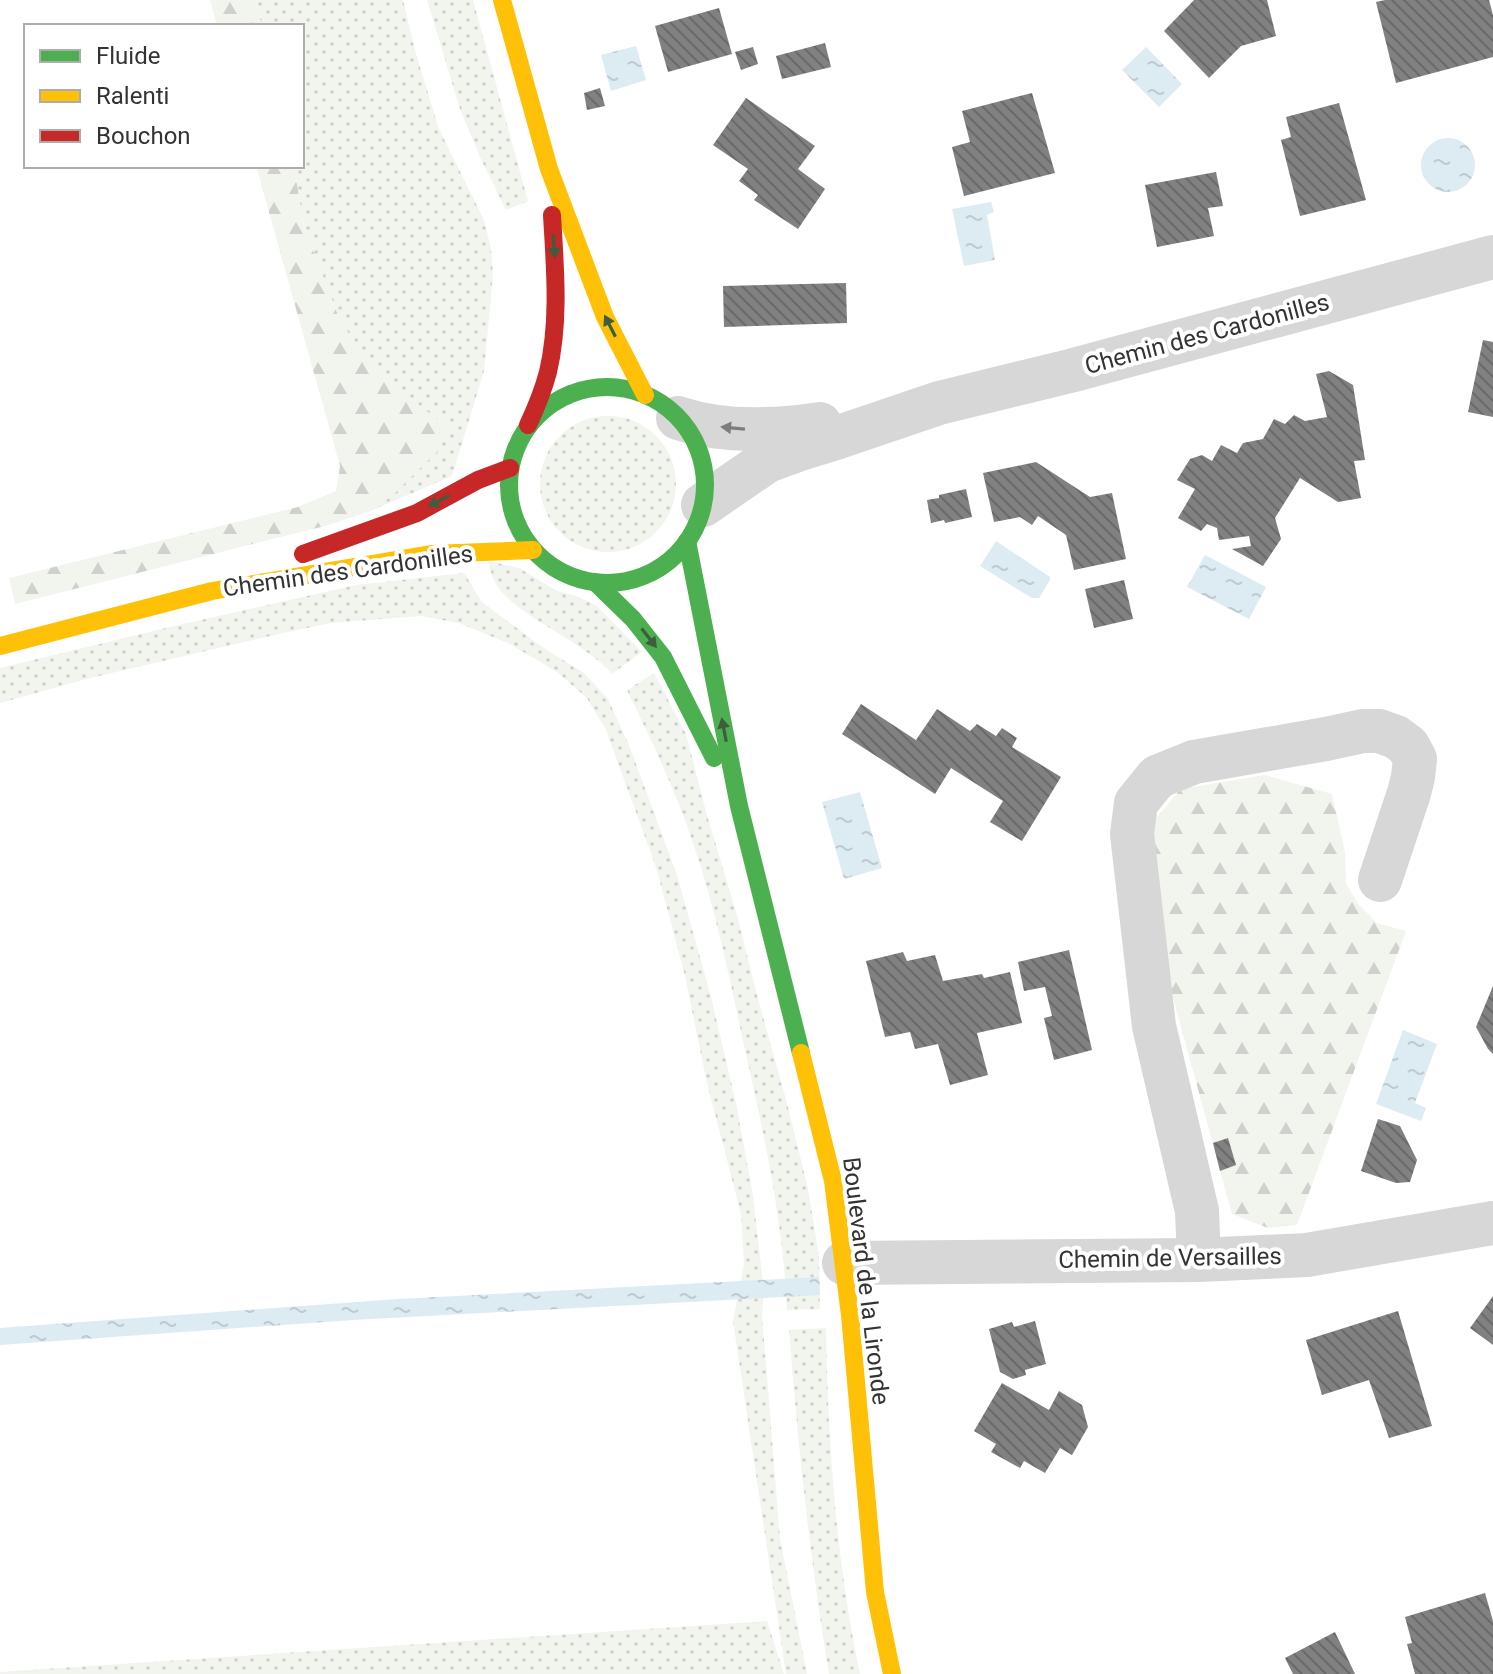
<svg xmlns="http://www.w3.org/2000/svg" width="1493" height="1674" viewBox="0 0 1493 1674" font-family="Roboto,sans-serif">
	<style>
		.grass { fill: url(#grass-dots) }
		.forest { fill: url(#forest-firs) }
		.water { fill: url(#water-ripples) }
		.building { fill: url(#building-back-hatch) }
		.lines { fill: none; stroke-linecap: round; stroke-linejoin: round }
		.street { stroke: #d7d7d7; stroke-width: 44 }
		.fast { stroke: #4caf50; stroke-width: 18 }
		.slow { stroke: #ffc107; stroke-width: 18 }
		.jam { stroke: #c62828; stroke-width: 18 }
		.oneway { fill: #3c5e3d }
		.oneway2 { fill: #7d7d7d }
		.labels { text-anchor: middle; stroke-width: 8; stroke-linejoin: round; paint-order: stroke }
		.street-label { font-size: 24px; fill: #333; stroke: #fff }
	</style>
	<defs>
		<pattern id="grass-dots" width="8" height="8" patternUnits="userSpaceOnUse" patternTransform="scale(2)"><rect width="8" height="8" fill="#f1f5ed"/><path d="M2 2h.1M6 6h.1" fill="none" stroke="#cfd2cc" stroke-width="1.8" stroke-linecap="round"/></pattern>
		<pattern id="forest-firs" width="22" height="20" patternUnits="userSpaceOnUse" patternTransform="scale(2)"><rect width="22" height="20" fill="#f1f5ed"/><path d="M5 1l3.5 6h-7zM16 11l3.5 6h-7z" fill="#cfd2cc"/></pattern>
		<pattern id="water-ripples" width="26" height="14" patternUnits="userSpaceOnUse" patternTransform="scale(2)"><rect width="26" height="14" fill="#ddebf3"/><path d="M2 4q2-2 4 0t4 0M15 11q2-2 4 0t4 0" fill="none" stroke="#becad1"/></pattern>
		<pattern id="building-back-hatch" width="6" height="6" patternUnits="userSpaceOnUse" patternTransform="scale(2)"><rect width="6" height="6" fill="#818181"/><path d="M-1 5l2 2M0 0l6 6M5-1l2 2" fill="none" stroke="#6a6a6a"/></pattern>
	</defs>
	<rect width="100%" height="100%" fill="#fff"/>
	<g class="grass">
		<path d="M255 0H403L416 54 439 129 484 220 491 249 493 274 484 371 452 476 368 512 447 427 380 375 341 323 304 227 294 166H302V26H262Z"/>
		<path d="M427 0H473L528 201 506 210 481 159 460 109Z"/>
		<circle cx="608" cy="484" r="68"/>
		<path d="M488 561 519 568 557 591 576 596 596 605 642 652 612 674C585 641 509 614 494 580 491 574 490 567 488 561Z"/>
		<path d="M464 573 482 602 542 647 584 673 608 699 629 745 677 875 711 997 736 1103 753 1196 764 1292 762 1314 780 1539 807 1674H786L733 1321 744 1264 741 1214 707 1083 685 976 656 867 606 730 587 698 557 672 510 644 459 623 420 616 331 623 283 633 86 679 0 703V668L170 627 356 585Z"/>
		<path d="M654 673 686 734 706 812 737 915 757 995 788 1107 808 1189 819 1256 820 1309 787 1310C783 1223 766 1143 747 1059 732 990 718 919 696 852 678 796 653 743 627 690Z"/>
		<path d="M826 1328C828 1444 836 1561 860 1674H829C810 1560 798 1446 789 1330Z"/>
		<path d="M767 1621 784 1674H0V1672Z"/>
	</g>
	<g class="forest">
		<path d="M210 0H255L262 26H217Z"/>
		<path d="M256 166H294L304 227 341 323 380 375 447 427 437 452 392 496 368 512 325 526 15 604 9 578 298 507 336 491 340 466Z"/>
		<path d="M1265 775 1332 794 1345 852 1346 883 1358 904 1377 923 1406 931 1297 1225 1268 1228 1232 1214 1163 961 1152 823 1181 789Z"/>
	</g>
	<g class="water">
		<path d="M636 46 646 80 611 91 601 55Z"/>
		<path d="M1146 47 1182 84 1159 107 1122 70Z"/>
		<circle cx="1448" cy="165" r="27"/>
		<path d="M991 202 994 212 987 215 995 260 964 266 952 209Z"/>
		<path d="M996 541 1050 577V580L1039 598H1032L980 566Z"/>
		<path d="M1205 555 1266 587 1249 619 1187 587Z"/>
		<path d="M860 792 882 868 844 879 822 802Z"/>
		<path d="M1403 1030 1437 1044 1415 1103 1426 1108 1421 1121 1376 1104Z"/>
		<path d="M819 1277 820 1295 353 1320 0 1345V1328L398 1299Z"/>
	</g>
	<g class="building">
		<path d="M1194 0H1267L1276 36 1241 46 1209 78 1164 31Z"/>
		<path d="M1385 0H1489L1493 15V57L1396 83 1376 2Z"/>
		<path d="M719 8 732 54 668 72 655 26Z"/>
		<path d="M825 43 831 67 782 79 776 56Z"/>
		<path d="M753 47 758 64 741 70 735 52Z"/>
		<path d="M600 88 605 106 587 110 584 93Z"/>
		<path d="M1032 93 1055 173 964 196 952 147 970 142 962 111Z"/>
		<path d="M746 98 815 146 798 169 825 189 798 229 754 200 758 195 739 181 748 169 713 145Z"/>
		<path d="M1339 103 1366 200 1300 216 1281 140 1291 137 1286 117Z"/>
		<path d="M1216 172 1223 206 1208 208 1214 236 1157 247 1145 185Z"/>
		<path d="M846 283 847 323 724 327 723 286Z"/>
		<path d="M1483 340 1493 342V417L1468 412Z"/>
		<path d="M1329 371 1353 385 1365 460 1354 461 1361 498 1338 502 1300 478 1275 518 1281 539 1263 566 1232 549 1251 546 1249 536 1219 540 1217 528 1207 524 1201 531 1178 518 1195 489 1177 480 1190 459 1202 455 1212 461 1221 445 1237 453 1243 443 1263 439 1274 419 1285 424 1294 415 1305 421 1327 417 1316 374Z"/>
		<path d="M1036 462 1090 497 1112 493 1126 559 1074 570 1066 535 1038 516 1032 525 1020 517 994 522 983 473Z"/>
		<path d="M966 489 972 517 945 523 944 520 931 523 927 500 939 498V495Z"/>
		<path d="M1124 580 1133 619 1094 628 1085 589Z"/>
		<path d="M861 704 916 740 937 709 970 731 977 724 996 736 1002 728 1017 738 1012 747 1061 777 1022 841 990 822 1003 801 951 768 935 794 842 734Z"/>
		<path d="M1069 950 1092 1050 1054 1060 1044 1018 1052 1016 1045 987 1024 991 1018 962Z"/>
		<path d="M903 952 907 961 935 955 943 981 982 974 984 978 1010 972 1022 1023 977 1033 988 1075 950 1085 938 1044 915 1049 910 1032 885 1037 866 961Z"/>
		<path d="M1493 986V1054L1488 1049 1476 1027Z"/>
		<path d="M1378 1119 1400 1126 1417 1160 1410 1182 1396 1183 1361 1171Z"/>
		<path d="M1228 1138 1236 1165 1220 1171 1213 1143Z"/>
		<path d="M1493 1296V1345L1470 1328Z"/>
		<path d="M1398 1311 1432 1426 1389 1438 1369 1380 1322 1395 1306 1340Z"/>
		<path d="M1035 1321 1046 1364 1025 1370 1026 1375 1013 1379 1000 1372 989 1329 1012 1322 1014 1327Z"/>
		<path d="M1002 1383 1049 1410 1059 1391 1082 1405 1088 1427 1072 1455 1060 1448 1045 1473 1024 1461 1020 1468 991 1452 996 1444 974 1431Z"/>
		<path d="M1485 1593 1493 1621V1674H1415L1407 1644 1412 1643 1405 1617Z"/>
		<path d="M1335 1632 1355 1674H1293L1285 1658Z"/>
	</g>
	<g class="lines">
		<g class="street">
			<path d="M678 418C723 433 773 431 820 424"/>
			<path d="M703 505 767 461 800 449 833 439 939 403 1070 371 1493 257"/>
			<path d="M1199 1260 1197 1211 1154 1026 1132 834 1136 803 1157 777 1194 762 1326 739 1363 731H1379L1396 737 1408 746 1415 759 1413 777 1409 793 1380 880"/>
			<path d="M844 1263 1199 1260 1307 1255 1493 1223"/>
		</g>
		<g class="fast">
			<circle cx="607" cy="485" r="98"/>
			<path d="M687 541 739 806 801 1053"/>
			<path d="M595 582 633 619 663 657 714 758"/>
		</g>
		<g class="slow">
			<path d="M502 0 549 169 605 317 645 395"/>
			<path d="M0 646 212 591 431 554 533 550"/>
			<path d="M801 1053 833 1181 850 1315 875 1592 892 1674"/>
		</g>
		<g class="jam">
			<path d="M528 425C536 408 543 391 548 372 560 321 555 267 552 215"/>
			<path d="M303 554 417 513 478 480 510 468"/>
		</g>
	</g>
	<defs><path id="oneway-solid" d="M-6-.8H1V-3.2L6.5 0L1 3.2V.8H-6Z" transform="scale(2)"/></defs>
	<g class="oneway">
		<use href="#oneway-solid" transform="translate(554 246) rotate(86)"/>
		<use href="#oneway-solid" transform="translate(610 326) rotate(-117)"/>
		<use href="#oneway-solid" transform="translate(439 501) rotate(152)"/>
		<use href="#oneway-solid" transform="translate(649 638) rotate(52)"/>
		<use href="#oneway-solid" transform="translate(724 730) rotate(-101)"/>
	</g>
	<use class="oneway2" href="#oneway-solid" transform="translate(733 428) rotate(-175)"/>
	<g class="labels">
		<g class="street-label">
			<text transform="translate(1207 334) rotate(-15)" y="8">Chemin des Cardonilles</text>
			<text transform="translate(348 571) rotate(-8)" y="8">Chemin des Cardonilles</text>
			<text transform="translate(1170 1258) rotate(-1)" y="8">Chemin de Versailles</text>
			<text transform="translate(866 1281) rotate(83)" y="8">Boulevard de la Lironde</text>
		</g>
	</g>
	<rect x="24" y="24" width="280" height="144" fill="#ffffff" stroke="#adadad" stroke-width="2"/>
	<rect x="40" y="50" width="40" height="12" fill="#4caf50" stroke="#adadad" stroke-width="2"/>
	<text x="96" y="64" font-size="24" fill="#333333">Fluide</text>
	<rect x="40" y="90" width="40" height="12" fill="#ffc107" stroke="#adadad" stroke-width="2"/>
	<text x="96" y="104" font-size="24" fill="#333333">Ralenti</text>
	<rect x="40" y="130" width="40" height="12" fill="#c62828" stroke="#adadad" stroke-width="2"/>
	<text x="96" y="144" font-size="24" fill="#333333">Bouchon</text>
</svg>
